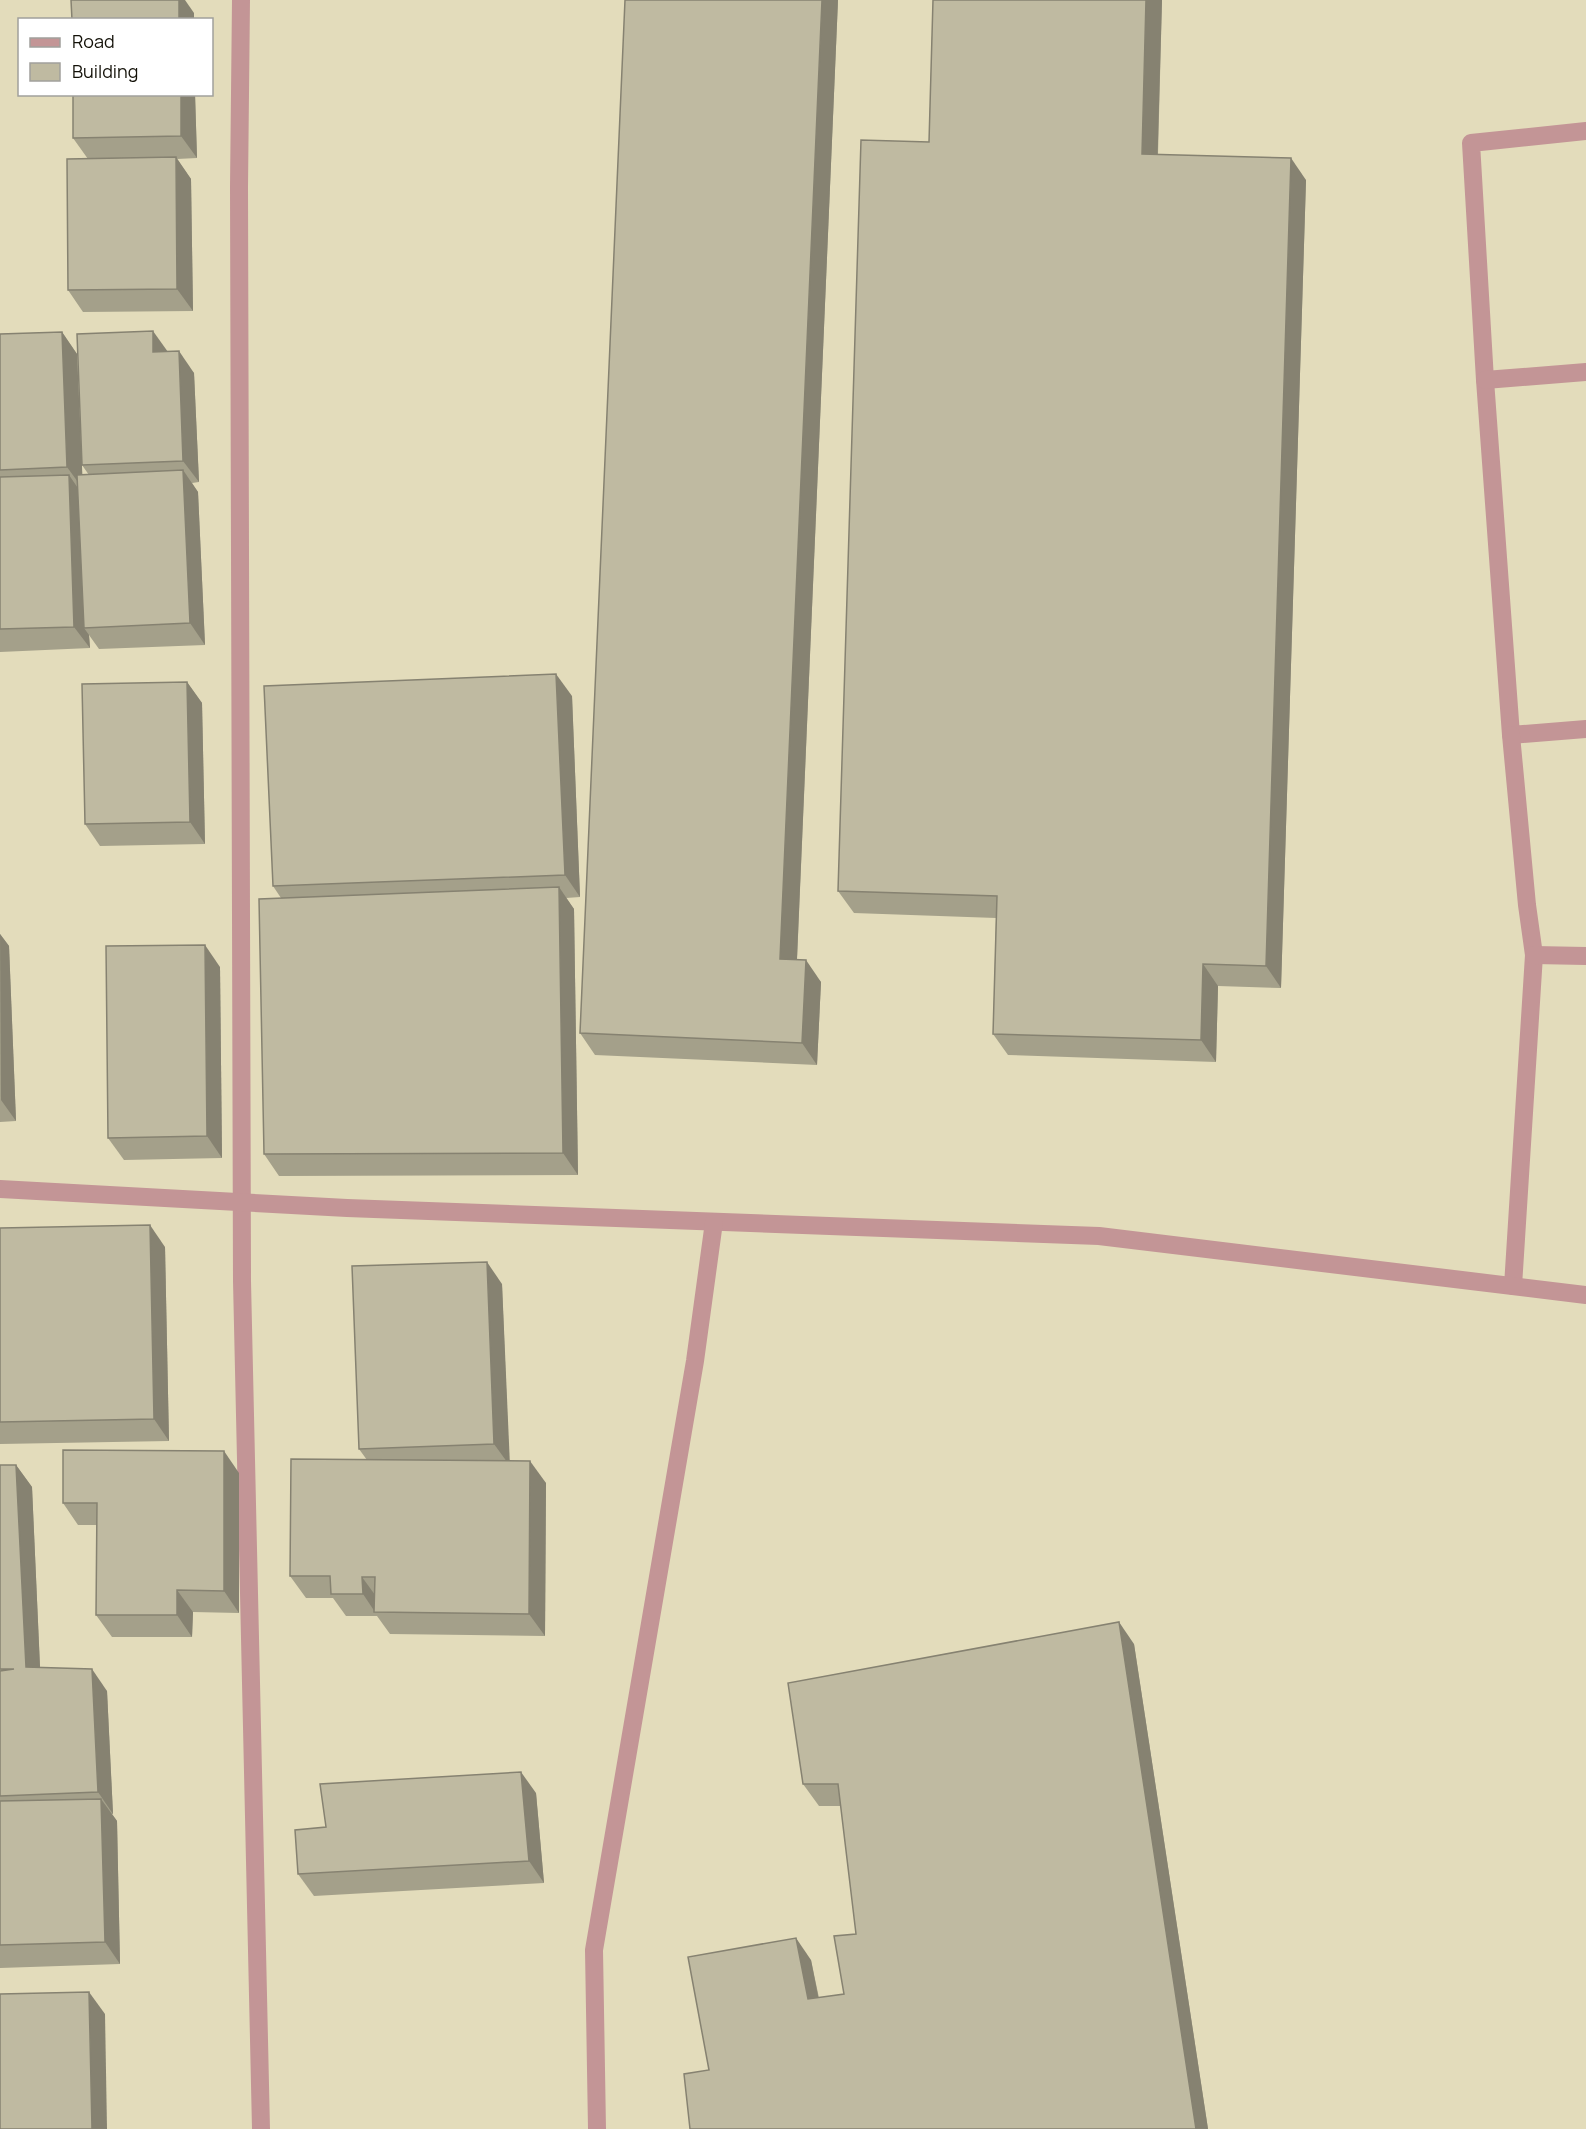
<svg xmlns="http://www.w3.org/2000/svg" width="1586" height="2129" viewBox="0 0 1586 2129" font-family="Manrope,sans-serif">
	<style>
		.built { fill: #e3dcbb; fill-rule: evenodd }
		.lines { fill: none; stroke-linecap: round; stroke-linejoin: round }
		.minor { stroke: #c39596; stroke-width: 18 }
		.wall { fill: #a4a08a }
		.shaded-wall { fill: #868271 }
		.building { fill: #bfbaa1; stroke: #868271; stroke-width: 1.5 }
	</style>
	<rect width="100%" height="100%" fill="#eee9cf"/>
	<path class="built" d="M0 0H1586V2129H0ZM20 20H212V94H20Z"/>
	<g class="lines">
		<g class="minor">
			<path d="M241 0 239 187 242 1281 261 2129"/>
			<path d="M1586 131 1471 143 1485 380 1511 735 1586 729"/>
			<path d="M1485 380 1586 372"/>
			<path d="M1511 735 1527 905 1534 955 1513 1286"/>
			<path d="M1534 955 1586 956"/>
			<path d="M0 1189 347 1208 1099 1236 1586 1295"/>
			<path d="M597 2129 594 1950 695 1361 714 1222"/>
		</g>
	</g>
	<g class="wall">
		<path d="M838 0 797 960 821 982 817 1065 595 1055 580 1033Z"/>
		<path d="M933 0H1162L1158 154 1306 180 1281 988 1218 986 1216 1062 1008 1055 993 1034 996 918 854 913 838 891 929 142Z"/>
		<path d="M195 94 197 158 177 159 191 179 193 311 83 312 68 290 88 159 73 138Z"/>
		<path d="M62 332 77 354 82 475H89L82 465 167 351 194 373 199 482 192 483 198 492 205 645 99 649 89 635 90 648 0 652V334Z"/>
		<path d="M187 682 202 703 205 844 100 846 85 824Z"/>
		<path d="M572 696 580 897 566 898 574 909 578 1175 279 1176 264 1154 281 898 273 886Z"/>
		<path d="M0 934 9 946 16 1121 0 1122Z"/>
		<path d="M220 967 222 1158 124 1160 108 1138Z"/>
		<path d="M0 1228 165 1247 169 1441 0 1444Z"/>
		<path d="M502 1284 509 1461 546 1483 545 1636 390 1634 377 1616H346L333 1598H306L290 1576 367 1460 359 1449Z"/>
		<path d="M0 1465H16L32 1487 40 1668 107 1691 113 1814H112L117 1821 120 1964 0 1968Z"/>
		<path d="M239 1473V1613L193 1612 192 1637H112L96 1615 97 1525H78L63 1503Z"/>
		<path d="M1134 1644 1208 2129 709 2070 811 1960 819 1998 844 1994 856 1934 841 1806H819L803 1784Z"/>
		<path d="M536 1793 544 1883 314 1896 298 1874 326 1827Z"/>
	</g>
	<g class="shaded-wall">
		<path d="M179 0H185L194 13V20H179Z"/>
		<path d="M822 0H838L796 981 780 959Z"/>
		<path d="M1146 0H1162L1157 176 1142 154Z"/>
		<path d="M181 94H195L197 158 181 136Z"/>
		<path d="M176 157 191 179 193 311 177 289Z"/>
		<path d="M1291 158 1306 180 1281 988 1266 966Z"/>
		<path d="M153 331 168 352H153Z"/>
		<path d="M62 332 77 354 83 489 67 467Z"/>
		<path d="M179 351 194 373 199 482 183 461Z"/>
		<path d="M183 470 198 492 205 645 190 623Z"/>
		<path d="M69 475 84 497V628L89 635 90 648 74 627Z"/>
		<path d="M556 674 572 696 580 897 565 875Z"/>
		<path d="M187 682 202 703 205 844 190 822Z"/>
		<path d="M559 887 574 909 578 1175 563 1153Z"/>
		<path d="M0 934 9 946 16 1121 1 1100Z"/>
		<path d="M205 945 220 967 222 1158 207 1136Z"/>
		<path d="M806 960 821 982 817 1065 802 1043Z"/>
		<path d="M1203 964 1218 986 1216 1062 1201 1040Z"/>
		<path d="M150 1225 165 1247 169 1441 154 1419Z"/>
		<path d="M487 1262 502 1284 510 1466 494 1444Z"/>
		<path d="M224 1451 239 1473V1613L224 1591Z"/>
		<path d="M530 1461 546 1483 545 1636 529 1614Z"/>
		<path d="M16 1465 32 1487 41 1689 26 1667Z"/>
		<path d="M362 1577 378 1599 375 1612 363 1594Z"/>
		<path d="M177 1590 193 1612 192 1637 177 1615Z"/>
		<path d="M1119 1622 1134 1644 1208 2129H1196Z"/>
		<path d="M92 1669 107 1691 113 1814 98 1792Z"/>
		<path d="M521 1772 536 1793 544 1883 529 1861Z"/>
		<path d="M101 1799 117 1821 120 1964 105 1942Z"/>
		<path d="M796 1938 811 1960 823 2021 808 1999Z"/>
		<path d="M89 1992 105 2014 107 2129H92Z"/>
	</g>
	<g class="building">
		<path d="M71 0H179V20H72Z"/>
		<path d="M625 0H822L780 959 806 960 802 1043 580 1033Z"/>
		<path d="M933 0H1146L1142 154 1291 158 1266 966 1203 964 1201 1040 993 1034 997 896 838 891 861 140 929 142Z"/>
		<path d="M73 94H181V136L73 138Z"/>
		<path d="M176 157 177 289 68 290 67 159Z"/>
		<path d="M153 331V352L179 351 183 461 82 465 77 334Z"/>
		<path d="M62 332 67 467 0 470V334Z"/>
		<path d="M183 470 190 623 84 628 77 475Z"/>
		<path d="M69 475 74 627 0 629V477Z"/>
		<path d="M556 674 565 875 273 886 264 686Z"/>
		<path d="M187 682 190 822 85 824 82 684Z"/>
		<path d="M559 887 563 1153 264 1154 259 899Z"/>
		<path d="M205 945 207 1136 108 1138 106 946Z"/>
		<path d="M150 1225 154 1419 0 1422V1228Z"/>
		<path d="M487 1262 494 1444 359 1449 352 1266Z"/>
		<path d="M63 1450 224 1451V1591L177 1590V1615H96L97 1503H63Z"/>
		<path d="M291 1459 530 1461 529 1614 374 1612 375 1577H362L363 1594H331L330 1576H290Z"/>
		<path d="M0 1465H16L26 1667 92 1669 98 1792 0 1796V1671L14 1669H0Z"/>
		<path d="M1119 1622 1196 2129H690L684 2074 709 2070 688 1957 796 1938 808 1999 844 1994 834 1936 856 1934 838 1784H803L788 1683Z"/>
		<path d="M521 1772 529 1861 298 1874 295 1830 326 1827 320 1784Z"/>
		<path d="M101 1799 105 1942 0 1945V1801Z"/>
		<path d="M89 1992 92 2129H0V1994Z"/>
	</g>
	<rect x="18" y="18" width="195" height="78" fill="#ffffff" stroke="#a1a09c" stroke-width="1.5"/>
	<rect x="30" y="38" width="30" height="9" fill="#c39596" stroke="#a1a09c" stroke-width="1.5"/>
	<text x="72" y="48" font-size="18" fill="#131108">Road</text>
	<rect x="30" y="63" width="30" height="18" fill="#bfbaa1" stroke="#a1a09c" stroke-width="1.5"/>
	<text x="72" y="78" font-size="18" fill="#131108">Building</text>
</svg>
